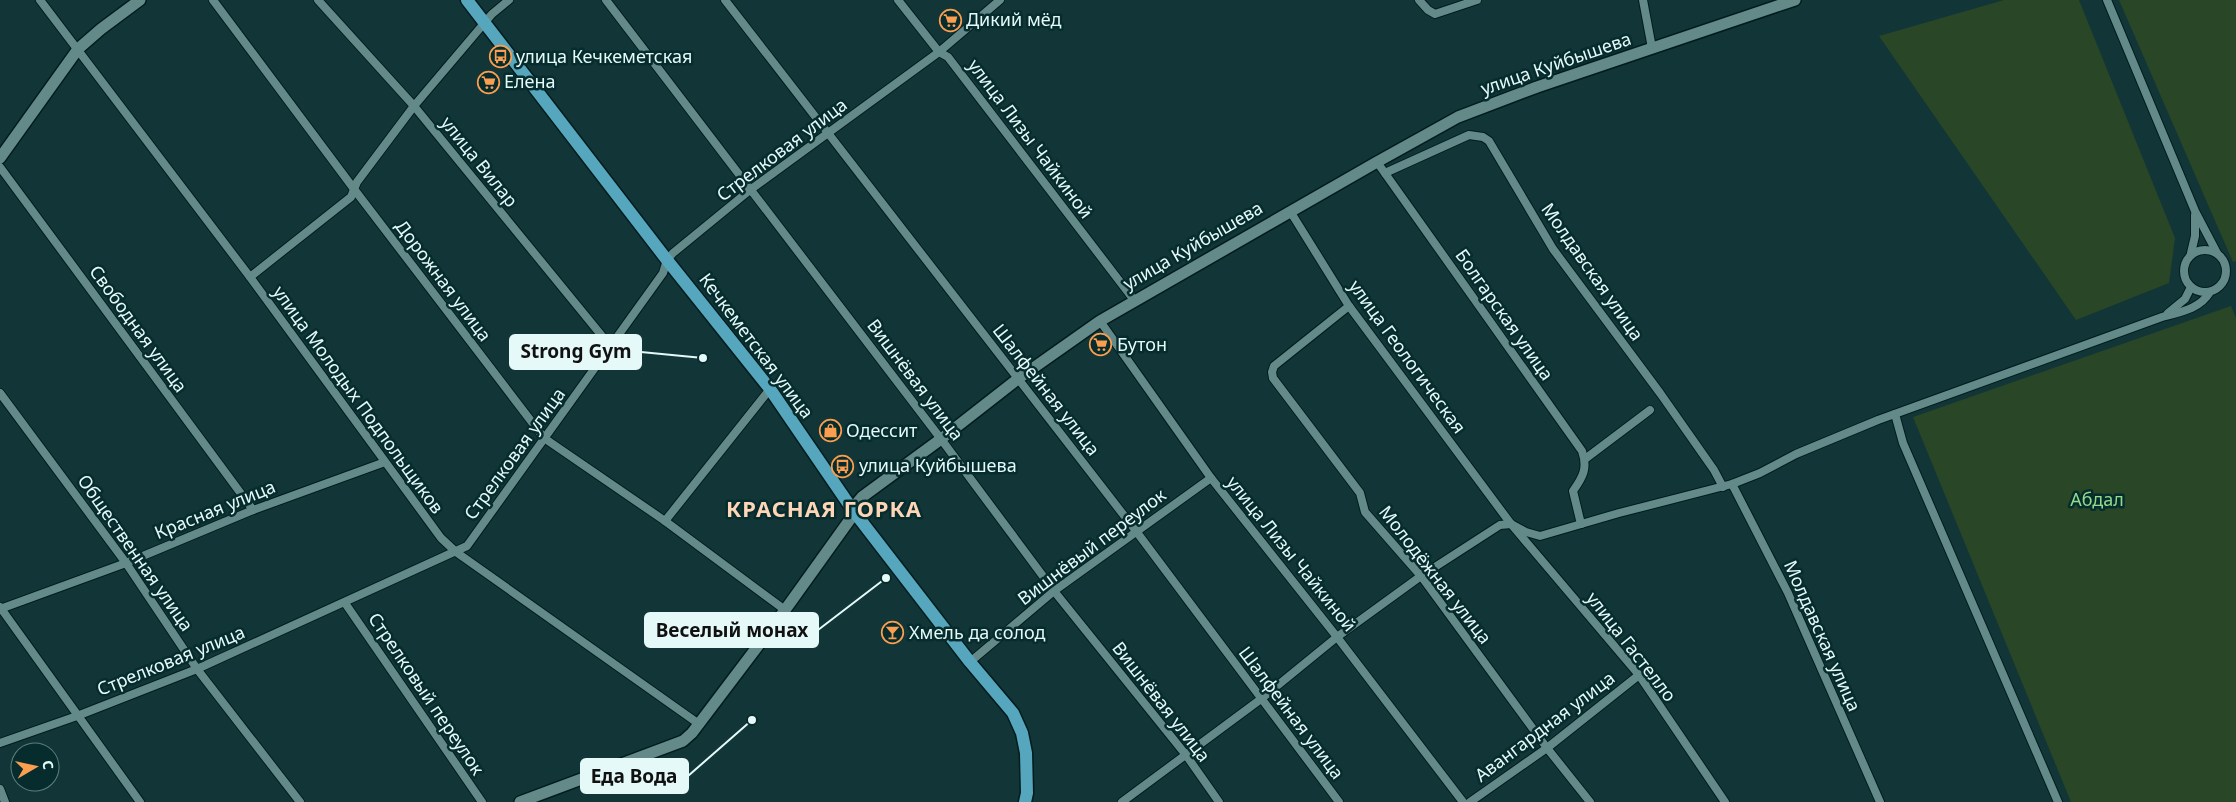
<svg xmlns="http://www.w3.org/2000/svg" width="2236" height="802" viewBox="0 0 2236 802" font-family="'Noto Sans',sans-serif">
	<style>
		.green { fill: #294626 }
		.lines { fill: none; stroke-linecap: round; stroke-linejoin: round }
		.minor-casing { stroke: #021c1d; stroke-width: 10 }
		.secondary-casing { stroke: #021c1d; stroke-width: 14 }
		.primary-casing { stroke: #021c1d; stroke-width: 15 }
		.minor { stroke: #638989; stroke-width: 8 }
		.secondary { stroke: #638989; stroke-width: 11 }
		.primary { stroke: #56a6be; stroke-width: 12 }
		.labels { text-anchor: middle; stroke-width: 5; stroke-linejoin: round; paint-order: stroke }
		.poi-label { font-size: 18px; fill: #e5f9f9; stroke: #062c2d; text-anchor: start }
		.street-label { font-size: 18px; fill: #e5f9f9; stroke: #062c2d }
		.park-label { font-size: 18px; fill: #92db88; stroke: #062c2d }
		.district-label { font-size: 22px; font-weight: bold; letter-spacing: 1px; fill: #fdd5b7; stroke: #062c2d }
		.leader { fill: none; stroke: #e5f9f9; stroke-width: 2 }
		.callout-dot { fill: #e5f9f9; stroke: #062c2d; stroke-width: 2 }
		.callout { fill: #e5f9f9; stroke: #e5f9f9; stroke-width: 2 }
		.callout-label { font-size: 19px; text-anchor: middle; font-weight: bold; fill: #111 }
	</style>
	<rect width="100%" height="100%" fill="#123637"/>
	<g class="green">
		<path d="M2004 0H2079L2175 238 2169 283 2076 320 1879 36Z"/>
		<path d="M2119 0H2236V261L2233 262Z"/>
		<path d="M2231 306 2236 318V802H2071L1913 417Z"/>
	</g>
	<g class="lines">
		<defs>
			<g id="minor">
				<path d="M40 0 250 277 441 538 456 552 699 724"/>
				<path d="M213 0 354 189 544 438 665 521 785 610"/>
				<path d="M318 0 414 106 611 347"/>
				<path d="M606 0 941 439 1054 591 1186 755 1219 802"/>
				<path d="M725 0 1136 531 1339 802"/>
				<path d="M898 0 939 52 948 57 1134 300"/>
				<path d="M1419 0 1428 10 1435 14 1477 0"/>
				<path d="M1643 0 1652 48"/>
				<path d="M2107 0 2195 211 2217 253"/>
				<path d="M1377 162 1582 451C1588 468 1583 477 1573 491L1581 524"/>
				<path d="M0 167 253 510"/>
				<path d="M1385 173 1469 135 1483 137 1489 141 1553 249 1660 393 1714 470 1723 487"/>
				<path d="M1290 211 1349 306 1511 524 1639 675 1725 802"/>
				<circle cx="2205" cy="271" r="21"/>
				<path d="M2191 253 2195 236V215"/>
				<path d="M250 277 351 197 357 182 414 106 492 14 509 0"/>
				<path d="M1349 306 1274 366 1272 372 1273 378 1360 493 1365 512 1421 576 1547 748 1590 802"/>
				<path d="M2168 313 2185 299 2191 287"/>
				<path d="M1100 321 1211 478 1337 637 1463 802"/>
				<path d="M0 393 126 563 197 669 300 802"/>
				<path d="M1895 414 1903 443 2058 802"/>
				<path d="M1585 459 1650 410"/>
				<path d="M1732 484 1788 593 1880 802"/>
				<path d="M665 521 770 389"/>
				<path d="M1511 524 1526 532 1540 536 1619 513 1732 484 1760 473 1796 454 1878 420 2162 317C2180 312 2200 309 2210 292"/>
				<path d="M345 603 482 802"/>
				<path d="M0 607 140 802"/>
				<path d="M0 609 126 563 253 510 385 462"/>
				<path d="M970 662 1054 591 1211 478"/>
				<path d="M0 743 77 716 197 669 467 546 663 273 667 260 673 253 750 190 939 52 1000 0"/>
				<path d="M0 789 5 802"/>
				<path d="M1122 802 1261 699 1337 637 1421 576 1500 525 1511 524"/>
				<path d="M1470 802 1547 748 1639 675"/>
			</g>
			<g id="secondary">
				<path d="M0 158 78 49 101 29 140 0"/>
				<path d="M520 802 683 741 692 733 785 610 851 518 852 509 862 497 941 439 1019 378 1100 321 1377 162 1458 117 1537 87 1795 0"/>
			</g>
			<path id="primary" d="M467 0 667 260 770 389 852 509 970 662 1013 713 1022 733 1026 753 1027 793 1025 802"/>
		</defs>
		<use href="#minor" class="minor-casing"/>
		<use href="#secondary" class="secondary-casing"/>
		<use href="#primary" class="primary-casing"/>
		<use href="#minor" class="minor"/>
		<use href="#secondary" class="secondary"/>
		<use href="#primary" class="primary"/>
	</g>
	<defs>
		<symbol id="supermarket-ring" viewBox="-11 -11 22 22"><circle r="9.5" fill="#062c2d" stroke="#fb9e50" stroke-width="1.5"/><path d="M-6-5.5h2.5l.6 2H6L4.5 2H-2.5L-4.4-4H-6ZM-1.5 3.2a1.3 1.3 0 1 0 .1 0ZM3 3.2a1.3 1.3 0 1 0 .1 0Z" fill="#fb9e50"/></symbol>
		<symbol id="bus-ring" viewBox="-11 -11 22 22"><circle r="9.5" fill="#062c2d" stroke="#fb9e50" stroke-width="1.5"/><path d="M-5-6H5V4H4V6H2V4H-2V6H-4V4H-5ZM-3.5-4V0h7V-4ZM-3.5 1.2v1.5H-2V1.2ZM2 1.2v1.5H3.5V1.2Z" fill="#fb9e50"/></symbol>
		<symbol id="shop-ring" viewBox="-11 -11 22 22"><circle r="9.5" fill="#062c2d" stroke="#fb9e50" stroke-width="1.5"/><path d="M-5-2.5h2.3a2.7 3.5 0 0 1 5.4 0H5L5.5 6h-11ZM-1.5-2.5h3a1.5 2.3 0 0 0-3 0Z" fill="#fb9e50"/></symbol>
		<symbol id="bar-ring" viewBox="-11 -11 22 22"><circle r="9.5" fill="#062c2d" stroke="#fb9e50" stroke-width="1.5"/><path d="M-6-5H6L.8 .8V4.5H3.5V6h-7V4.5H-.8V.8Z" fill="#fb9e50"/></symbol>
	</defs>
	<g fill-rule="evenodd">
		<use href="#supermarket-ring" x="938" y="8" width="25" height="25"/>
		<use href="#bus-ring" x="488" y="44" width="25" height="25"/>
		<use href="#supermarket-ring" x="476" y="70" width="25" height="25"/>
		<use href="#supermarket-ring" x="1088" y="332" width="25" height="25"/>
		<use href="#shop-ring" x="818" y="418" width="25" height="25"/>
		<use href="#bus-ring" x="830" y="454" width="25" height="25"/>
		<use href="#bar-ring" x="880" y="620" width="25" height="25"/>
	</g>
	<g class="labels">
		<g class="poi-label">
			<text x="966" y="26">Дикий мёд</text>
			<text x="516" y="63">улица Кечкеметская</text>
			<text x="504" y="88">Елена</text>
			<text x="1117" y="351">Бутон</text>
			<text x="846" y="437">Одессит</text>
			<text x="859" y="472">улица Куйбышева</text>
			<text x="909" y="639">Хмель да солод</text>
		</g>
		<g class="street-label">
			<text transform="translate(1556 64) rotate(-19)" y="6">улица Куйбышева</text>
			<text transform="translate(1030 139) rotate(53)" y="6">улица Лизы Чайкиной</text>
			<text transform="translate(782 150) rotate(-37)" y="6">Стрелковая улица</text>
			<text transform="translate(479 162) rotate(51)" y="6">улица Вилар</text>
			<text transform="translate(1193 246) rotate(-30)" y="6">улица Куйбышева</text>
			<text transform="translate(1592 272) rotate(55)" y="6">Молдавская улица</text>
			<text transform="translate(443 281) rotate(53)" y="6">Дорожная улица</text>
			<text transform="translate(1504 315) rotate(55)" y="6">Болгарская улица</text>
			<text transform="translate(138 329) rotate(54)" y="6">Свободная улица</text>
			<text transform="translate(756 346) rotate(53)" y="6">Кечкеметская улица</text>
			<text transform="translate(1407 357) rotate(54)" y="6">улица Геологическая</text>
			<text transform="translate(915 380) rotate(53)" y="6">Вишнёвая улица</text>
			<text transform="translate(1046 390) rotate(52)" y="6">Шалфейная улица</text>
			<text transform="translate(358 400) rotate(54)" y="6">улица Молодых Подпольщиков</text>
			<text transform="translate(515 454) rotate(-54)" y="6">Стрелковая улица</text>
			<text transform="translate(215 510) rotate(-22)" y="6">Красная улица</text>
			<text transform="translate(1092 547) rotate(-37)" y="6">Вишнёвый переулок</text>
			<text transform="translate(135 553) rotate(55)" y="6">Общественная улица</text>
			<text transform="translate(1291 554) rotate(51)" y="6">улица Лизы Чайкиной</text>
			<text transform="translate(1435 575) rotate(52)" y="6">Молодёжная улица</text>
			<text transform="translate(1822 636) rotate(66)" y="6">Молдавская улица</text>
			<text transform="translate(1631 647) rotate(52)" y="6">улица Гастелло</text>
			<text transform="translate(171 661) rotate(-22)" y="6">Стрелковая улица</text>
			<text transform="translate(426 694) rotate(56)" y="6">Стрелковый переулок</text>
			<text transform="translate(1161 702) rotate(52)" y="6">Вишнёвая улица</text>
			<text transform="translate(1291 713) rotate(53)" y="6">Шалфейная улица</text>
			<text transform="translate(1545 727) rotate(-37)" y="6">Авангардная улица</text>
		</g>
		<g class="park-label">
			<text x="2097" y="506">Абдал</text>
		</g>
		<g class="district-label">
			<text x="824" y="517">КРАСНАЯ ГОРКА</text>
		</g>
	</g>
	<path class="leader" d="M703 358L641 352M886 578L818 630M752 720L688 776"/>
	<g class="callout-dot">
		<circle cx="703" cy="358" r="5"/>
		<circle cx="886" cy="578" r="5"/>
		<circle cx="752" cy="720" r="5"/>
	</g>
	<g class="callout">
		<rect x="510" y="335" width="131" height="34" rx="5"/>
		<rect x="645" y="613" width="173" height="34" rx="5"/>
		<rect x="581" y="759" width="107" height="34" rx="5"/>
	</g>
	<g class="callout-label">
		<text x="576" y="358">Strong Gym</text>
		<text x="732" y="637">Веселый монах</text>
		<text x="634" y="783">Еда Вода</text>
	</g>
	<g transform="translate(35 767) rotate(81)"><circle r="24" fill="#062c2d" stroke="#5f7e7f"/>
	<path d="M0-4L9 19L0 12L-9 19Z" fill="#fb9e50"/>
	<text y="-8" font-size="14" font-weight="bold" text-anchor="middle" fill="#e5f9f9">С</text>
	</g>
</svg>
